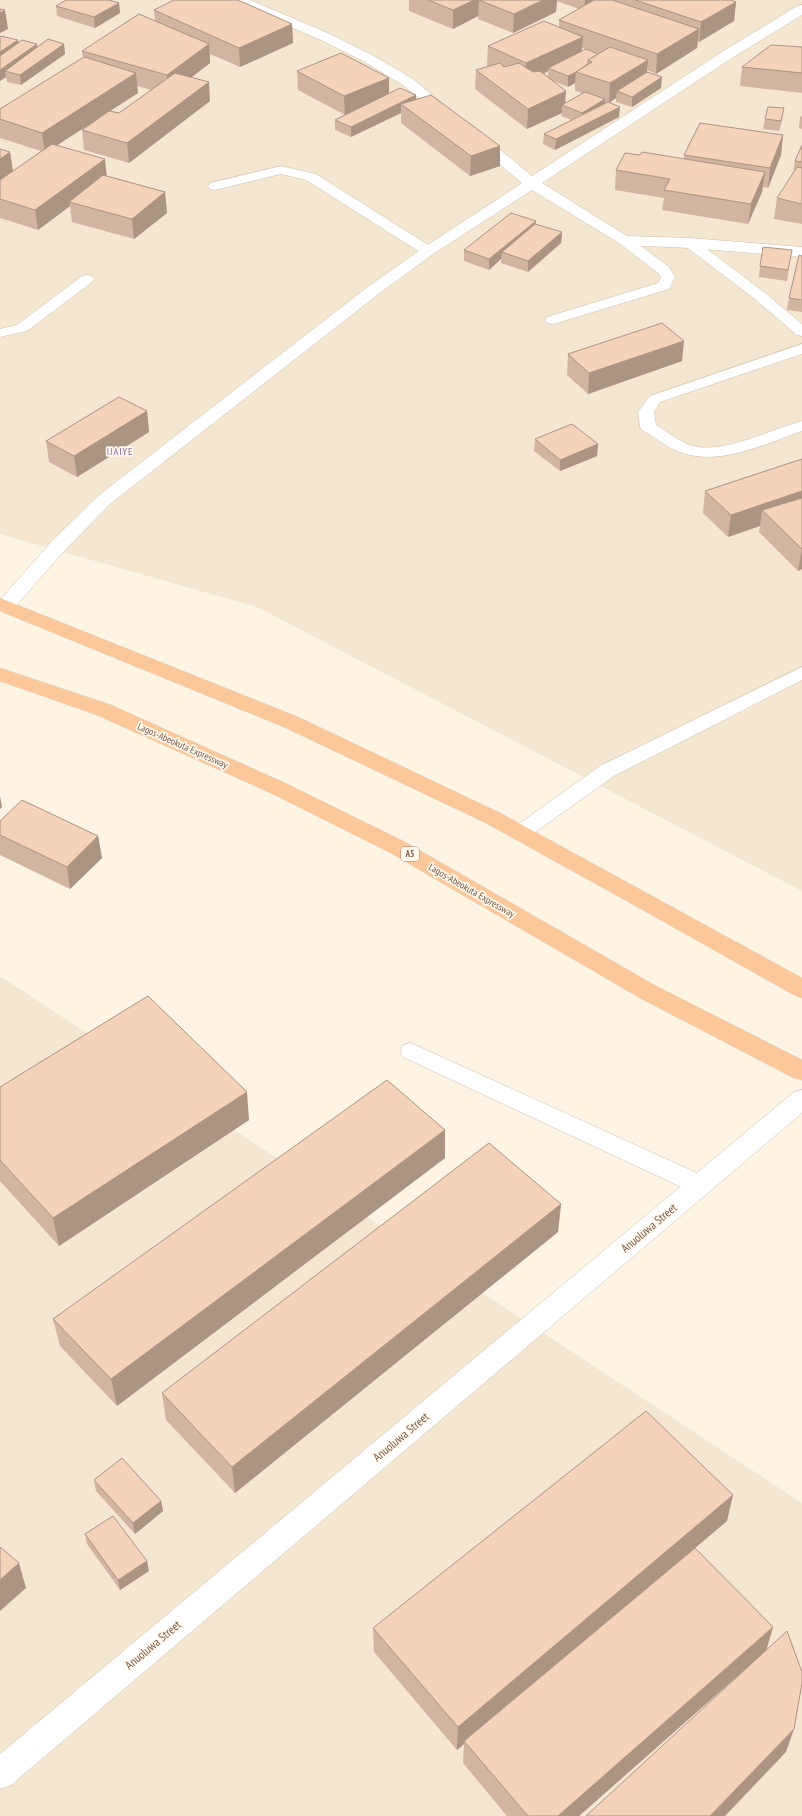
<svg xmlns="http://www.w3.org/2000/svg" width="802" height="1816" viewBox="0 0 802 1816" font-family="'PT Sans Narrow',sans-serif">
	<style>
		.residential { fill: #f5e6d2 }
		.lines { fill: none; stroke-linecap: round; stroke-linejoin: round }
		.service-casing { stroke: #d1beac; stroke-width: 1 }
		.minor-casing { stroke: #d1beac; stroke-width: 1 }
		.trunk-casing { stroke: #dcd4cf; stroke-width: 1 }
		.service { fill: #fff; fill-rule: evenodd }
		.minor { fill: #fff; fill-rule: evenodd }
		.trunk { fill: #fdc899; fill-rule: evenodd }
		.wall { fill: #d2b5a0; fill-rule: evenodd }
		.shaded-wall { fill: #ab9482 }
		.building { fill: #f4d3ba; stroke: #ab9482 }
		.labels { text-anchor: middle; stroke-width: 3.5; stroke-linejoin: round; paint-order: stroke }
		.shield { fill: #fff8ec; stroke: #a08979; stroke-width: 1 }
		.shield-label { font-size: 9px; font-weight: bold; fill: #775a48 }
		.far-quarter-label { font-size: 10px; letter-spacing: 1px; fill: #8a639b; stroke: #fff8ec }
		.street-label { font-size: 10px; fill: #775a48; stroke: #fff8ec }
		.near-street-label { font-size: 12px; fill: #775a48; stroke: #fff8ec }
	</style>
	<rect width="100%" height="100%" fill="#fdf4e4"/>
	<g class="residential">
		<path d="M0 0H802V891L257 607 0 534Z"/>
		<path d="M0 976 802 1503V1816H0Z"/>
	</g>
	<g class="lines">
		<defs>
			<g id="service">
				<path d="M281 166 316 174 433 248 435 251 433 254H423L306 180 281 174 215 190 210 189 208 186 210 183Z"/>
				<path d="M624 236 629 237 669 267 675 277 669 289 557 323 552 324 547 323 545 320 547 317 658 283 661 277 658 273 619 243 617 240 619 237Z"/>
				<path d="M690 239 695 240 765 293 802 324V336L797 335 755 299 685 246 683 243 685 240Z"/>
				<path d="M87 275 92 276 94 279 92 282 27 331 0 337V329L17 325 82 276Z"/>
				<path d="M802 344V354L660 402 654 412 656 425C667 431 678 441 690 445 722 456 771 429 802 421V431C765 444 719 467 680 452 666 447 655 437 642 430L640 427 638 412 650 396Z"/>
				<path d="M802 667V680L614 776 527 838 520 840 513 838 510 833 513 828 600 766Z"/>
				<path d="M411 1043 708 1178 711 1185 708 1192 700 1194 692 1192 403 1057 400 1051 403 1045Z"/>
			</g>
			<g id="minor">
				<path d="M232 0H250L330 34 372 55 413 79 455 115 453 118H443L403 85 363 61 321 40 234 3Z"/>
				<path d="M802 5V15L735 56 542 183 627 236 690 238 802 247V257L690 248 624 245 619 243 532 190 433 254 381 292 110 504 66 549 13 609 6 611 0 609V600L52 541 98 496 369 286 423 248 522 183 472 141 470 138 472 135H482L532 176 725 50 797 6Z"/>
				<path d="M802 1090V1113L11 1785 0 1789V1754L794 1092Z"/>
			</g>
			<g id="trunk">
				<path d="M0 598 298 717 500 813 802 978V998L794 995 634 905 486 823 284 727 0 611Z"/>
				<path d="M0 668 111 705 287 784 405 842 656 986 802 1060V1080L794 1078 640 998 389 852 273 794 97 715 0 681Z"/>
			</g>
		</defs>
		<use href="#service" class="service-casing"/>
		<use href="#minor" class="minor-casing"/>
		<use href="#trunk" class="trunk-casing"/>
		<use href="#service" class="service"/>
		<use href="#minor" class="minor"/>
		<use href="#trunk" class="trunk"/>
	</g>
	<g class="wall">
		<path d="M409 0H731L736 2 734 21 699 42 698 41 697 48 656 74 647 70V72L661 88 632 107 616 102V98L609 102 619 117 555 150 543 144 544 134 572 120 561 116 562 113 527 129 475 89 476 70 489 66H487L488 46 559 27V20L579 9 557 1 556 12 513 33 478 19V16L453 29 409 11ZM582 48 599 54H598L582 51ZM548 71V77L544 74ZM553 81 568 87 575 83V91L582 93 566 103Z"/>
		<path d="M119 3 120 13 95 28 57 16 56 6Z"/>
		<path d="M154 10 292 24 293 43 240 67 210 54V63L192 77 210 101 129 163 84 150 82 130 99 118 57 145 107 176 165 192 167 213 134 239 72 222 70 206 38 230 0 218V149L10 152 13 171 41 151 0 138V109L83 58 82 51 155 21ZM137 86 151 90 119 113 110 111 138 93Z"/>
		<path d="M0 37 19 43 37 48 64 44 65 54 21 85 7 82 6 77 0 81Z"/>
		<path d="M802 47V93L740 86 742 67Z"/>
		<path d="M297 71 389 78V94L416 95V100L500 146V166L470 176 401 123V113L351 137 335 130V120L345 115 298 90Z"/>
		<path d="M802 116V129L799 128 800 117Z"/>
		<path d="M765 119H782L779 131 763 129Z"/>
		<path d="M783 135 781 155 768 188 763 187 762 192 748 224 662 210 664 198 615 190 616 170 640 155 684 159V155Z"/>
		<path d="M802 145V224L774 219 777 198 793 174 795 161Z"/>
		<path d="M562 232 561 243 528 272 501 263V259L489 270 464 261V250Z"/>
		<path d="M802 256V312L787 310 789 298Z"/>
		<path d="M790 261 787 281 759 277 760 266Z"/>
		<path d="M568 354 682 361 588 394 567 375Z"/>
		<path d="M147 411 149 432 77 477 49 462 46 441Z"/>
		<path d="M535 439 598 444 597 456 560 471 534 451Z"/>
		<path d="M802 459V569L798 571 759 532 760 526 728 537 703 513 705 491Z"/>
		<path d="M0 821 98 836 102 858 70 889 0 855Z"/>
		<path d="M0 1087 249 1120 59 1246 0 1181Z"/>
		<path d="M445 1130V1158L117 1406 60 1346 53 1319Z"/>
		<path d="M561 1204 558 1232 235 1493 166 1420 162 1393Z"/>
		<path d="M94 1480 161 1501 163 1511 135 1534 96 1491Z"/>
		<path d="M727 1521 660 1577 773 1627 766 1651 786 1752 762 1654 579 1816H507L463 1763 464 1744 457 1750 374 1652 373 1628Z"/>
		<path d="M85 1534 149 1571 120 1590 87 1544Z"/>
	</g>
	<g class="shaded-wall">
		<path d="M474 0H512H479L478 16 453 29V10Z"/>
		<path d="M543 0H557L556 12 513 33 514 14Z"/>
		<path d="M585 0H604L584 11Z"/>
		<path d="M736 2 734 21 699 42 701 22Z"/>
		<path d="M119 3 120 13 95 28 94 17Z"/>
		<path d="M5 10 8 29 0 33V13Z"/>
		<path d="M292 24 293 43 240 67 239 48Z"/>
		<path d="M699 29 697 48 656 74 657 54Z"/>
		<path d="M583 37 581 56 548 68V71L525 82 526 63Z"/>
		<path d="M18 40 20 50 0 64V52Z"/>
		<path d="M37 44 38 54 5 71 6 77 0 81V70Z"/>
		<path d="M64 44 65 54 21 85 20 75Z"/>
		<path d="M209 44 210 63 168 95 167 75Z"/>
		<path d="M648 60 646 80 617 91 616 98 609 103 610 83Z"/>
		<path d="M576 72 575 83 568 87V76Z"/>
		<path d="M136 73 138 93 45 153 42 133Z"/>
		<path d="M662 77 661 88 632 107V97Z"/>
		<path d="M389 78V97L345 115 344 96Z"/>
		<path d="M209 82 210 101 129 163 127 143Z"/>
		<path d="M566 91 565 106 562 105V113L527 129 528 109Z"/>
		<path d="M416 95V106L401 104V113L351 137V127Z"/>
		<path d="M605 99 604 110 582 123V113Z"/>
		<path d="M620 107 619 117 555 150 556 139Z"/>
		<path d="M784 108 782 119 779 131 781 121Z"/>
		<path d="M783 135 781 155 768 188 770 168Z"/>
		<path d="M500 146V166L470 176 471 156Z"/>
		<path d="M10 152 13 172 0 181V159Z"/>
		<path d="M105 159 107 179 69 202 70 206 38 230 35 210Z"/>
		<path d="M765 172 762 192 748 224 751 204Z"/>
		<path d="M165 192 167 213 134 239 132 219Z"/>
		<path d="M536 221 535 232 502 252 501 259 489 270V259Z"/>
		<path d="M562 232 561 243 528 272V261Z"/>
		<path d="M684 341 682 361 588 394 589 373Z"/>
		<path d="M147 411 149 432 77 477 74 456Z"/>
		<path d="M598 444 597 456 560 471V460Z"/>
		<path d="M802 491V511L762 510 760 526 728 537 731 515Z"/>
		<path d="M802 549V569L798 571Z"/>
		<path d="M0 796 2 807 0 809Z"/>
		<path d="M98 836 102 858 70 889 67 867Z"/>
		<path d="M247 1092 249 1120 59 1246 53 1218Z"/>
		<path d="M445 1130V1158L117 1406 111 1379Z"/>
		<path d="M561 1204 558 1232 235 1493 232 1467Z"/>
		<path d="M733 1495 727 1521 466 1742 464 1741V1744L457 1750 458 1727Z"/>
		<path d="M161 1501 163 1511 135 1534 133 1523Z"/>
		<path d="M147 1561 149 1571 120 1590 118 1580Z"/>
		<path d="M19 1563 26 1588 0 1611V1580Z"/>
		<path d="M773 1627 766 1651 579 1816H558Z"/>
		<path d="M794 1729 786 1752 725 1816H710Z"/>
	</g>
	<g class="building">
		<path d="M66 0H109L119 3 94 17 56 6Z"/>
		<path d="M174 0H238L292 24 239 48 154 10Z"/>
		<path d="M428 0H474L453 10Z"/>
		<path d="M479 0H543L514 14Z"/>
		<path d="M594 0H612L699 29 657 54 559 20Z"/>
		<path d="M635 0H731L736 2 701 22Z"/>
		<path d="M0 9 5 10 0 13Z"/>
		<path d="M139 14 209 44 167 75 82 51Z"/>
		<path d="M544 21 583 37 526 63 488 46Z"/>
		<path d="M1 36 18 40 0 52V37Z"/>
		<path d="M48 39 64 44 20 75 5 71Z"/>
		<path d="M22 40 37 44 0 70V56Z"/>
		<path d="M771 45 802 47V73L742 67Z"/>
		<path d="M610 47 648 60 610 83 576 72 592 62 588 60Z"/>
		<path d="M586 49 598 54 588 60V64L576 72 568 76 548 68Z"/>
		<path d="M341 53 389 78 344 96 297 71Z"/>
		<path d="M84 57 136 73 42 133 0 119V109Z"/>
		<path d="M500 63 504 67 519 63 533 72 540 71 566 91 528 109 476 70Z"/>
		<path d="M647 72 662 77 632 97 617 91Z"/>
		<path d="M175 73 209 82 127 143 82 130 109 111 119 113Z"/>
		<path d="M400 88 416 95 351 127 335 120Z"/>
		<path d="M585 92 605 99 582 113 562 105Z"/>
		<path d="M431 95 500 146 471 156 401 104Z"/>
		<path d="M608 102 620 107 556 139 544 134Z"/>
		<path d="M768 107 784 108 781 121 765 119Z"/>
		<path d="M700 123 783 135 770 168 684 155Z"/>
		<path d="M52 144 105 159 35 210 0 199V180Z"/>
		<path d="M802 145V162L795 161Z"/>
		<path d="M0 149 10 152 0 159Z"/>
		<path d="M642 152 765 172 751 204 664 190 670 179 616 170 625 153 640 155Z"/>
		<path d="M797 167 802 168V204L777 198Z"/>
		<path d="M103 175 165 192 132 219 69 202Z"/>
		<path d="M511 213 536 221 489 259 464 250Z"/>
		<path d="M535 224 562 232 528 261 502 252Z"/>
		<path d="M763 247 792 250 788 270 760 266Z"/>
		<path d="M799 255 802 256V300L789 298Z"/>
		<path d="M662 323 684 341 589 373 568 354Z"/>
		<path d="M119 397 147 411 74 456 46 441Z"/>
		<path d="M572 424 598 444 560 460 535 439Z"/>
		<path d="M802 459V491L731 515 705 491Z"/>
		<path d="M802 498V549L762 510Z"/>
		<path d="M22 800 98 836 67 867 0 835V821Z"/>
		<path d="M148 996 247 1092 53 1218 0 1160V1087Z"/>
		<path d="M387 1080 445 1130 111 1379 53 1319Z"/>
		<path d="M489 1143 561 1204 232 1467 162 1393Z"/>
		<path d="M646 1411 733 1495 458 1727 373 1628Z"/>
		<path d="M122 1458 161 1501 133 1523 94 1480Z"/>
		<path d="M113 1516 147 1561 118 1580 85 1534Z"/>
		<path d="M0 1547 19 1563 0 1580Z"/>
		<path d="M695 1548 773 1627 558 1816H528L464 1741Z"/>
		<path d="M787 1631 802 1672V1683L794 1729 710 1816H586Z"/>
	</g>
	<g class="labels">
		<rect class="shield" x="401" y="847" width="18" height="14" rx="3"/>
		<g class="shield-label">
			<text x="410" y="857">A5</text>
		</g>
		<g class="far-quarter-label">
			<text x="120" y="455">IJAIYE</text>
		</g>
		<g class="street-label">
			<text transform="translate(183 745) rotate(24)" y="4">Lagos-Abeokuta Expressway</text>
			<text transform="translate(472 890) rotate(30)" y="4">Lagos-Abeokuta Expressway</text>
		</g>
		<g class="near-street-label">
			<text transform="translate(649 1228) rotate(-40)" y="4">Anuoluwa Street</text>
			<text transform="translate(401 1437) rotate(-40)" y="4">Anuoluwa Street</text>
			<text transform="translate(153 1645) rotate(-40)" y="4">Anuoluwa Street</text>
		</g>
	</g>
</svg>
